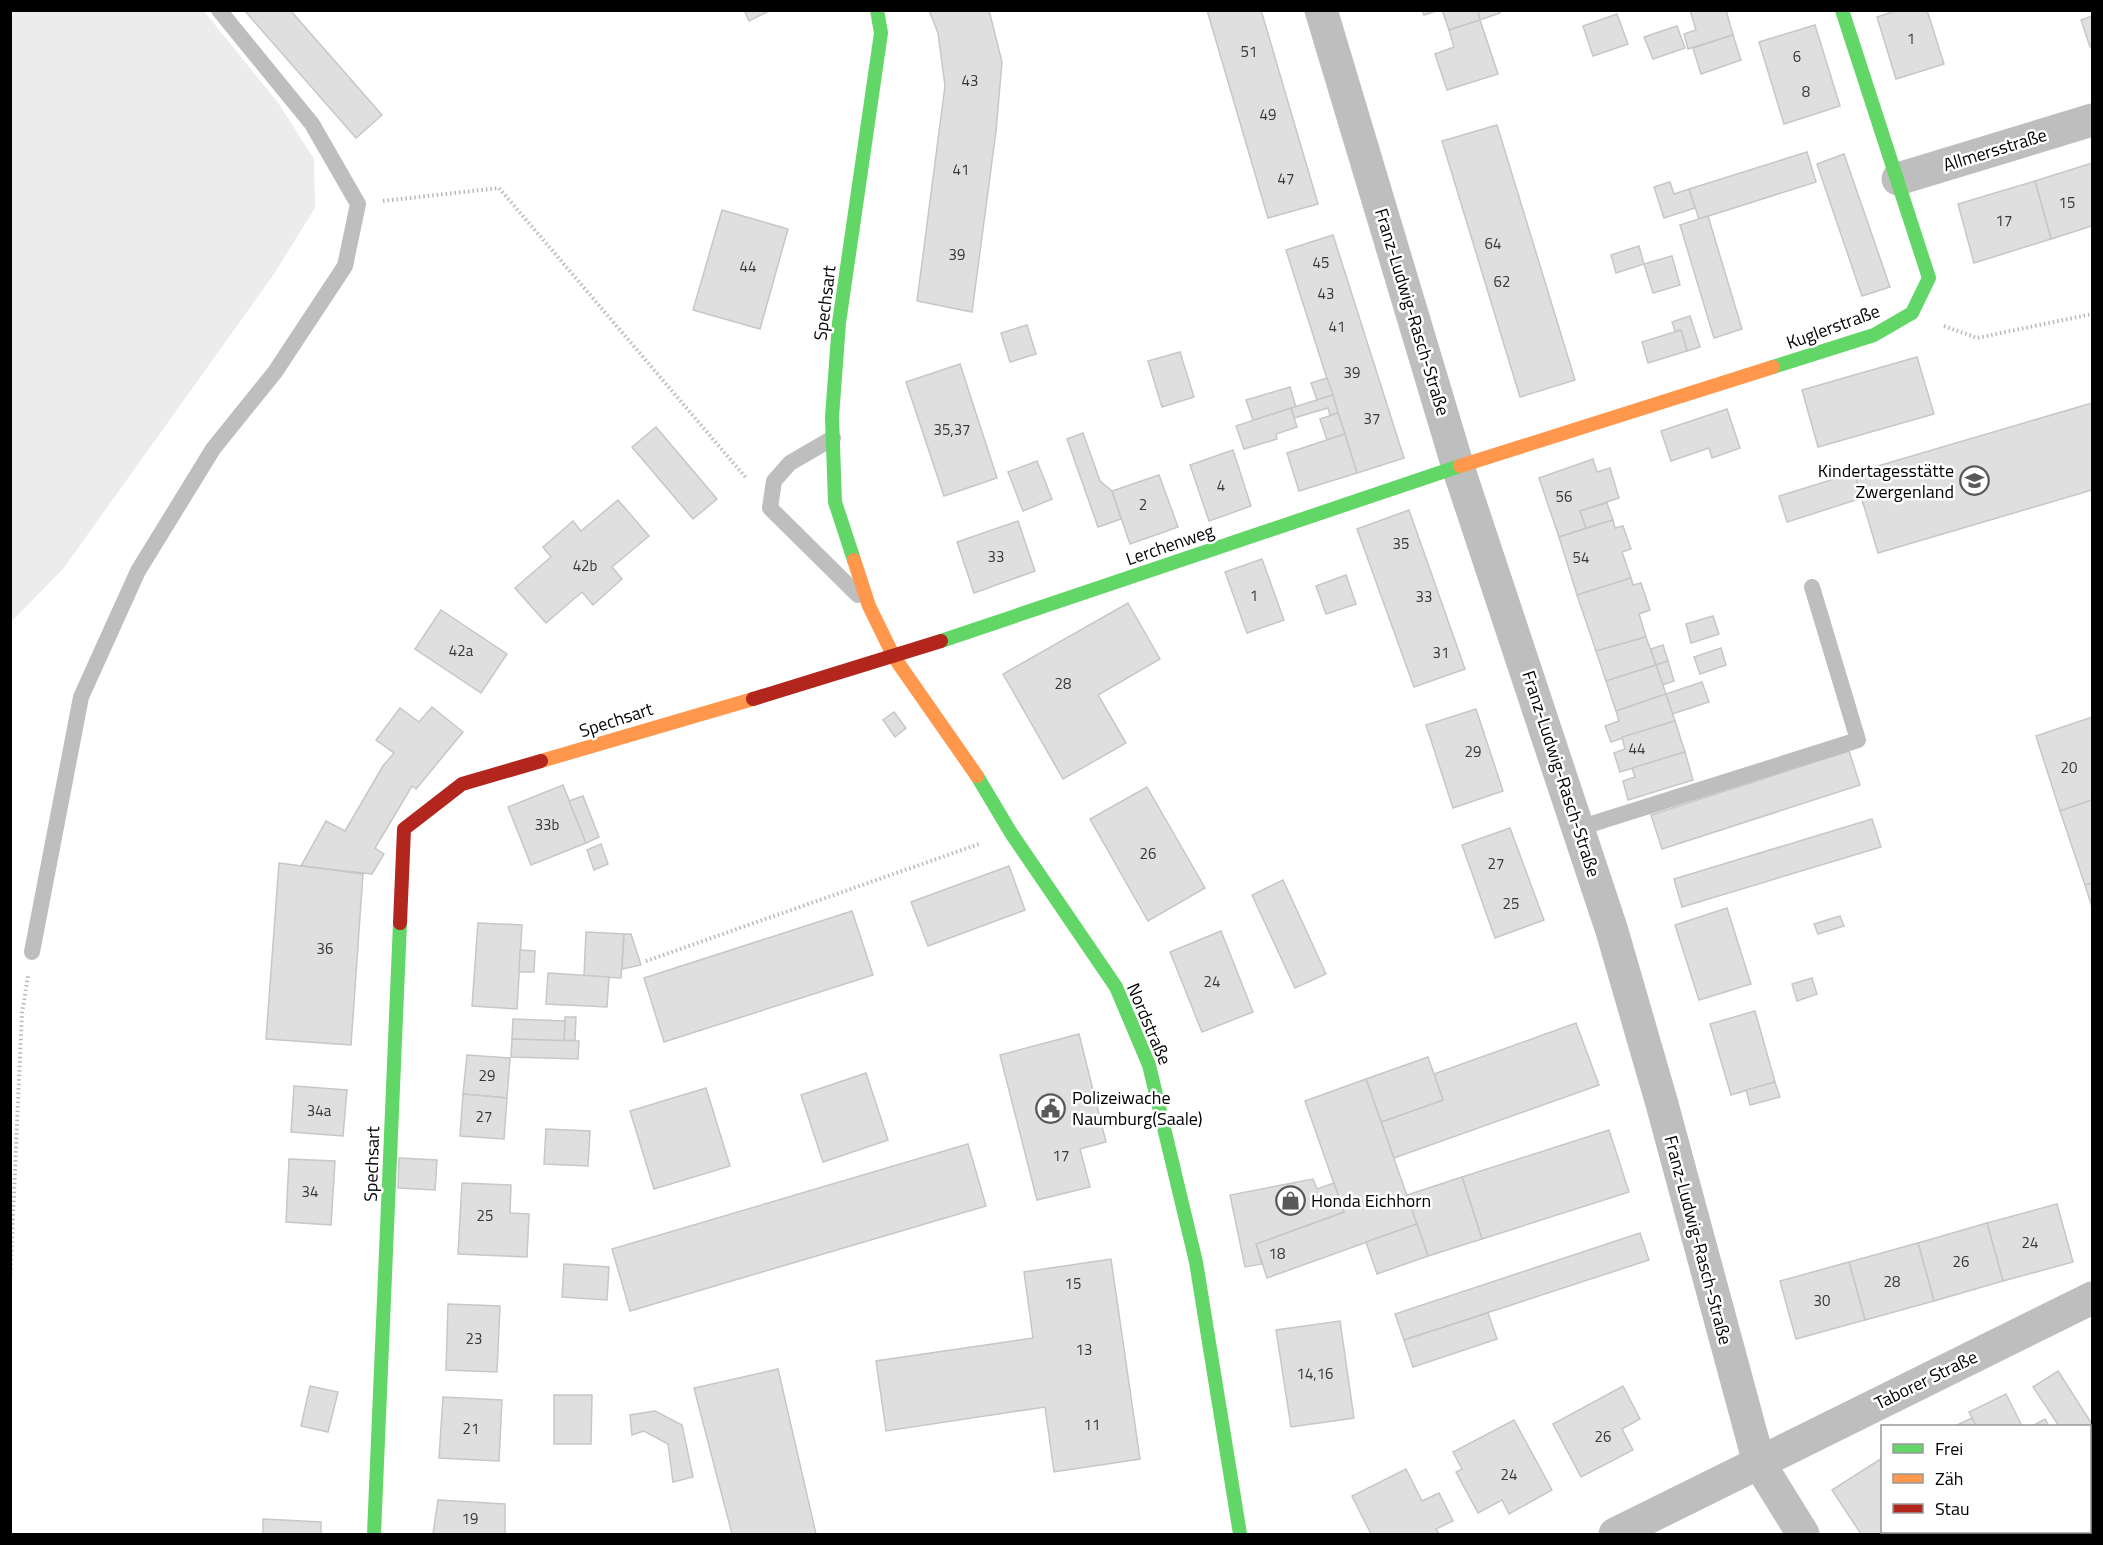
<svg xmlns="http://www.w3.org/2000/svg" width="2103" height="1545" viewBox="0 0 2103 1545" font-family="'Titillium Web',sans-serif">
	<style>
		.green { fill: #ececec }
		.building { fill: #dfdfdf; stroke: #c7c7c7; stroke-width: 1.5 }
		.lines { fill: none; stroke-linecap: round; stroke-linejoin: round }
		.path { stroke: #b9b9b9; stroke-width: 4; stroke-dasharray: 1.5 3; stroke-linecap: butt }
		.lane { stroke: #bebebe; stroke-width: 16 }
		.street { stroke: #bebebe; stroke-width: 33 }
		.fast { stroke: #63d668; stroke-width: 14 }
		.slow { stroke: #ff974d; stroke-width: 14 }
		.jam { stroke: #b3261e; stroke-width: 14 }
		.labels { text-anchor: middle; stroke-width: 5; stroke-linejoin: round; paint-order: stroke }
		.number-label { font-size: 15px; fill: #383838 }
		.street-label { font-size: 18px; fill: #000; stroke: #fff }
		.poi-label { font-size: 18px; fill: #000; stroke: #fff; text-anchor: start }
	</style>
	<rect width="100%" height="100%" fill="#fff"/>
	<path class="green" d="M11 10 204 11 279 104 314 159 315 208 274 274 63 569 11 622Z"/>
	<g class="building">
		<path d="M244 10H290L382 115 356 138Z"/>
		<path d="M744 10H771L749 21Z"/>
		<path d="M929 10H989L1002 62 996 131 972 312 917 301 945 86 938 33Z"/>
		<path d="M1207 10H1261L1318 204 1268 218Z"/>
		<path d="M1422 10H1439L1424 15Z"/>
		<path d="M1442 10H1478L1480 20 1449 30Z"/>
		<path d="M1478 10H1500V13L1480 20Z"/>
		<path d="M1690 10H1726L1733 35 1688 49 1684 34 1696 30Z"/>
		<path d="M1898 10H1927L1944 64 1896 79 1877 17Z"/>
		<path d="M1617 14 1628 44 1593 56 1583 26Z"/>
		<path d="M2092 16V46L2090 47 2081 20Z"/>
		<path d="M1480 20 1498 74 1447 90 1435 54 1454 47 1449 30Z"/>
		<path d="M1815 25 1840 106 1784 124 1759 42Z"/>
		<path d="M1677 26 1685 48 1653 59 1644 37Z"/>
		<path d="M1733 35 1741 60 1701 74 1693 48Z"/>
		<path d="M1497 125 1575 380 1520 397 1442 141Z"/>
		<path d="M1807 152 1816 182 1699 219 1689 189Z"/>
		<path d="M1844 154 1890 287 1862 296 1817 164Z"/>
		<path d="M2092 163V226L2051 239 2035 181Z"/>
		<path d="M2035 181 2051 239 1974 263 1958 204Z"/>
		<path d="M1670 182 1674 194 1689 189 1695 208 1664 218 1654 187Z"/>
		<path d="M722 210 788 229 760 329 693 310Z"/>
		<path d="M1708 216 1742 329 1714 338 1680 225Z"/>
		<path d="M1333 235 1404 458 1357 473 1286 250Z"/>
		<path d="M1639 246 1644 264 1616 273 1611 255Z"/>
		<path d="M1672 256 1680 285 1653 293 1644 264Z"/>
		<path d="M1690 316 1700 347 1687 351 1681 330 1675 331 1672 322Z"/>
		<path d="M1027 325 1036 354 1010 362 1001 333Z"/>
		<path d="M1681 330 1687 351 1648 363 1642 342Z"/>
		<path d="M1180 352 1194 397 1162 407 1148 361Z"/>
		<path d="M1917 357 1934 414 1818 447 1802 390Z"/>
		<path d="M960 364 997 478 944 496 906 382Z"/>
		<path d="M1327 378 1333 395 1317 400 1311 383Z"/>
		<path d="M1290 387 1296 407 1253 420 1246 400Z"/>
		<path d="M1333 395 1338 413 1330 415 1328 408 1294 418 1291 408Z"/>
		<path d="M2092 403V490L1878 553 1854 473Z"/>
		<path d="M1291 408 1297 427 1276 434 1277 439 1244 449 1236 426Z"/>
		<path d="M1727 409 1740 448 1712 458 1709 448 1671 461 1661 431Z"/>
		<path d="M1338 413 1345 434 1327 440 1320 419Z"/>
		<path d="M656 427 717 499 693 519 632 447Z"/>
		<path d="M1083 433 1100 481 1112 491 1121 519 1098 527 1067 439Z"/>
		<path d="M1345 434 1357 473 1299 491 1287 453Z"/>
		<path d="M1233 450 1251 506 1209 521 1190 465Z"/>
		<path d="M1593 459 1597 472 1610 468 1619 498 1580 511 1586 528 1559 537 1539 478Z"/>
		<path d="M1037 461 1052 499 1023 511 1008 472Z"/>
		<path d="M1854 473 1862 498 1787 522 1779 496Z"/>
		<path d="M1159 475 1178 527 1130 544 1112 491Z"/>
		<path d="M618 500 649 536 612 567 622 579 593 605 582 592 546 623 515 588 551 557 543 547 573 521 581 531Z"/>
		<path d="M1607 503 1613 520 1586 528 1580 511Z"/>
		<path d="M1409 510 1465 669 1414 687 1357 529Z"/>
		<path d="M1613 520 1615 528 1623 526 1631 549 1622 552 1631 578 1577 595 1559 537Z"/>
		<path d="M1018 521 1035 571 974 593 957 542Z"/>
		<path d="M1262 559 1284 620 1247 633 1225 572Z"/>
		<path d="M1346 575 1356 604 1326 614 1316 586Z"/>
		<path d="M1631 578 1633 585 1641 583 1650 610 1639 614 1646 637 1596 651 1577 595Z"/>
		<path d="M1128 603 1160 659 1098 695 1126 743 1063 779 1003 674Z"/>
		<path d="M441 610 507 654 481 693 415 649Z"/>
		<path d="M1713 616 1719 634 1691 643 1686 624Z"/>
		<path d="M1646 637 1656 665 1606 681 1596 651Z"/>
		<path d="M1663 645 1668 661 1656 665 1651 649Z"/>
		<path d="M1721 648 1726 665 1700 674 1694 657Z"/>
		<path d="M1668 661 1674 681 1662 685 1656 665Z"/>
		<path d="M1656 665 1666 694 1616 711 1606 681Z"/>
		<path d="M1702 682 1709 702 1672 714 1666 694Z"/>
		<path d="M1666 694 1675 721 1611 742 1605 726 1619 721 1616 711Z"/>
		<path d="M432 707 463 732 416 789 412 786 375 848 384 854 372 874 301 866 326 821 345 831 383 766 394 753 376 740 400 708 419 722Z"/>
		<path d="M1476 709 1503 791 1453 808 1426 725Z"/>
		<path d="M894 712 906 728 895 737 883 720Z"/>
		<path d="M2092 717V800L2060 811 2036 736Z"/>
		<path d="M1675 721 1685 752 1620 772 1614 753 1625 749 1622 737Z"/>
		<path d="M1849 751 1860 785 1662 849 1651 815Z"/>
		<path d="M1685 752 1693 780 1628 800 1623 781 1635 777 1632 768Z"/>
		<path d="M563 785 586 843 531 865 508 807Z"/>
		<path d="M1147 787 1205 888 1148 921 1090 819Z"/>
		<path d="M583 796 599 837 586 843 569 801Z"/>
		<path d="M2092 800V883L2085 885 2060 811Z"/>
		<path d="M1872 819 1881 847 1682 907 1674 879Z"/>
		<path d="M1510 828 1544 920 1495 938 1462 845Z"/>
		<path d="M601 844 608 864 594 870 587 850Z"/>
		<path d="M279 863 363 874 351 1045 266 1039Z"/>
		<path d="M1009 866 1025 910 928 946 911 902Z"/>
		<path d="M1283 880 1326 974 1295 988 1252 895Z"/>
		<path d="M2092 883V907L2085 885Z"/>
		<path d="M1727 908 1751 984 1699 1000 1675 925Z"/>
		<path d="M852 911 873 975 664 1042 644 978Z"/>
		<path d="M1840 916 1844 926 1818 934 1814 924Z"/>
		<path d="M478 923 522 925 517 1009 472 1006Z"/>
		<path d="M1221 931 1253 1012 1202 1032 1170 952Z"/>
		<path d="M586 932 624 934 621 978 584 976Z"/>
		<path d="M624 934H631L641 965 622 969Z"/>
		<path d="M520 950 535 951 534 972H519Z"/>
		<path d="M548 973 609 977 607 1007 546 1004Z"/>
		<path d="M1812 978 1817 994 1797 1001 1792 984Z"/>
		<path d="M1755 1011 1775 1082 1731 1095 1710 1024Z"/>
		<path d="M565 1017H576L575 1040 564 1041Z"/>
		<path d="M513 1019 565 1021 564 1041 512 1039Z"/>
		<path d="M1576 1023 1599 1085 1394 1158 1381 1122 1443 1100 1434 1074Z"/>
		<path d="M1079 1034 1106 1142 1080 1149 1090 1187 1037 1200 1000 1055Z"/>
		<path d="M512 1039 579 1041 578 1059 511 1057Z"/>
		<path d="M467 1055 510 1058 507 1098 463 1094Z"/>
		<path d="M1428 1057 1443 1100 1381 1122 1366 1079Z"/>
		<path d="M866 1073 888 1140 823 1162 801 1095Z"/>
		<path d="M1366 1079 1417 1224 1267 1278 1256 1244 1344 1212 1305 1101Z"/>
		<path d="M1775 1082 1780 1097 1750 1105 1746 1090Z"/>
		<path d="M294 1086 347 1090 343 1136 291 1132Z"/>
		<path d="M706 1088 730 1166 654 1189 630 1111Z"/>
		<path d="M463 1094 507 1098 504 1139 460 1136Z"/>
		<path d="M546 1129 590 1131 588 1166 544 1164Z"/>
		<path d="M1609 1130 1629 1192 1482 1239 1462 1177Z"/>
		<path d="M968 1144 986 1206 630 1311 612 1249Z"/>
		<path d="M399 1158 437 1160 435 1190 398 1188Z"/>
		<path d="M289 1159 335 1161 331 1225 286 1222Z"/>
		<path d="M1462 1177 1482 1239 1428 1256 1407 1195Z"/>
		<path d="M1313 1179 1317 1189 1334 1183 1344 1212 1256 1244 1262 1264 1245 1267 1230 1195Z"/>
		<path d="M462 1183 511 1185 510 1213 529 1214 527 1257 458 1254Z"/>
		<path d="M2057 1204 2073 1262 2003 1281 1987 1223Z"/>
		<path d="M1987 1223 2003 1281 1934 1301 1918 1243Z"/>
		<path d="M1417 1224 1428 1256 1377 1274 1366 1242Z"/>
		<path d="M1640 1233 1649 1260 1404 1340 1395 1314Z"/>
		<path d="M1918 1243 1934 1301 1865 1320 1849 1262Z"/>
		<path d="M1111 1259 1140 1459 1054 1472 1045 1407 886 1431 876 1361 1033 1338 1024 1272Z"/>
		<path d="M1849 1262 1865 1320 1796 1339 1780 1281Z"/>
		<path d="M564 1264 609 1267 607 1300 562 1297Z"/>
		<path d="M448 1304 500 1306 497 1372 446 1370Z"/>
		<path d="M1488 1313 1497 1339 1413 1367 1404 1340Z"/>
		<path d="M1340 1321 1354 1418 1291 1427 1276 1330Z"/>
		<path d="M778 1369 816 1534H732L694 1388Z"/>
		<path d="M2058 1371 2092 1424V1479L2090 1475V1426H2059L2033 1387Z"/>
		<path d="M310 1386 338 1392 328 1432 301 1426Z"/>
		<path d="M1623 1386 1640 1419 1622 1429 1633 1450 1581 1477 1553 1424Z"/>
		<path d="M2006 1394 2022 1426H1976L1969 1412Z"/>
		<path d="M554 1395H592L591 1444H554Z"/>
		<path d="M443 1397 502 1400 499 1461 439 1458Z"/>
		<path d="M655 1411 682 1425 693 1477 673 1482 668 1444 644 1431 632 1435 630 1415Z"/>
		<path d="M1972 1418 1976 1426H1955Z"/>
		<path d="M2045 1419 2049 1426H2032Z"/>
		<path d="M1514 1420 1552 1490 1509 1514 1502 1500 1478 1513 1456 1472 1462 1469 1453 1452Z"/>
		<path d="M1882 1458V1532H1892L1887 1534H1861L1832 1490Z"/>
		<path d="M1406 1469 1422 1501 1439 1493 1453 1521 1436 1529 1439 1534H1371L1352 1496Z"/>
		<path d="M2092 1490V1534H2082L2080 1532H2090V1492Z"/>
		<path d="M438 1500 505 1504V1534H433Z"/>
		<path d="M263 1519 321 1522V1534H263Z"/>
		<path d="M1892 1532H1940L1942 1534H1887Z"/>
		<path d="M2056 1532H2073L2075 1534H2057Z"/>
	</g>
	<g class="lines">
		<g class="path">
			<path d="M383 201 499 188 747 479"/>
			<path d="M1944 326 1977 338 2092 314"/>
			<path d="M646 961 979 844"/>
			<path d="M10 1283 22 1013 28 976"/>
		</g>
		<g class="lane">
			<path d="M833 438 790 463 774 481 770 508 858 595"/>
			<path d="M1579 828 1858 740 1812 587"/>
			<path d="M32 952 81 697 138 571 213 449 275 372 345 266 358 204 312 124 219 10"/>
		</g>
		<g class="street">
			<path d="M1321 10 1458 467 1612 931 1662 1104 1759 1463 1803 1534"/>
			<path d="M1898 179 2092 120"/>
			<path d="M1615 1534 2092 1298"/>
		</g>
		<g class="fast">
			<path d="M1773 367 1874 335 1912 313 1929 278 1842 10"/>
			<path d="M854 560 835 502 832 417 839 323 881 33 877 10"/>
			<path d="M941 641 1460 466"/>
			<path d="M977 776 1011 833 1116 987 1149 1065 1196 1262 1240 1534"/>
			<path d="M374 1534 400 923"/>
		</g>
		<g class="slow">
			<path d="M1460 466 1773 367"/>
			<path d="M854 560 869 606 894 657 977 776"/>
			<path d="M541 761 753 699"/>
		</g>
		<g class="jam">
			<path d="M753 699 941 641"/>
			<path d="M400 923 404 829 462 784 541 761"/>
		</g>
	</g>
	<defs>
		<symbol id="school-ring" viewBox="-11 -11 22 22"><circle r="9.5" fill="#fff" stroke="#595959" stroke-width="1.5"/><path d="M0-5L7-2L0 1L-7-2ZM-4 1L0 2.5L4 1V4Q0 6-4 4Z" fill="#595959"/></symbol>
		<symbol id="civic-ring" viewBox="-11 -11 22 22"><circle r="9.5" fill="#fff" stroke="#595959" stroke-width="1.5"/><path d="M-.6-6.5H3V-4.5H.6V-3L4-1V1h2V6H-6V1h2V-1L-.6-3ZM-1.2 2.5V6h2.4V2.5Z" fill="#595959"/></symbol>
		<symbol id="shop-ring" viewBox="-11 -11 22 22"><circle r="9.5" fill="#fff" stroke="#595959" stroke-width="1.5"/><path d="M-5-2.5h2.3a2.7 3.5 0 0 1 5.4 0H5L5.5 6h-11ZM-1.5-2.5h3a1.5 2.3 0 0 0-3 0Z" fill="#595959"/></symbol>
	</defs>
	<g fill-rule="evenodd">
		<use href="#school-ring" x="1958" y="464" width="33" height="33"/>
		<use href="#civic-ring" x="1034" y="1092" width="33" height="33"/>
		<use href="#shop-ring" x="1274" y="1184" width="33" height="33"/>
	</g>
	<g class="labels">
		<g class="number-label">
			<text x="1911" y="44">1</text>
			<text x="1249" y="57">51</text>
			<text x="1797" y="62">6</text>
			<text x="970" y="86">43</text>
			<text x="1806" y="97">8</text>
			<text x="1268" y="120">49</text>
			<text x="961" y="175">41</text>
			<text x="1286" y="184">47</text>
			<text x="2067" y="208">15</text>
			<text x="2004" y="226">17</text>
			<text x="1493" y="249">64</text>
			<text x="957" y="260">39</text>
			<text x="1321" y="268">45</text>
			<text x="748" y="272">44</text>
			<text x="1502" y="287">62</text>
			<text x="1326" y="299">43</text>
			<text x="1337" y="332">41</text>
			<text x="1352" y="378">39</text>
			<text x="1372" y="424">37</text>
			<text x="952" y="435">35,37</text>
			<text x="1221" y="491">4</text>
			<text x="1564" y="502">56</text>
			<text x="1143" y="510">2</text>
			<text x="1401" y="549">35</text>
			<text x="996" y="562">33</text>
			<text x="1581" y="563">54</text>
			<text x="585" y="571">42b</text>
			<text x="1254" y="601">1</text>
			<text x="1424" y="602">33</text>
			<text x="461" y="656">42a</text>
			<text x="1441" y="658">31</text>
			<text x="1063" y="689">28</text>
			<text x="1637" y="754">44</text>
			<text x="1473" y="757">29</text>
			<text x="2069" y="773">20</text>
			<text x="547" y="830">33b</text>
			<text x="1148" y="859">26</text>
			<text x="1496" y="869">27</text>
			<text x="1511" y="909">25</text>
			<text x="325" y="954">36</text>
			<text x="1212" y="987">24</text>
			<text x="487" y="1081">29</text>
			<text x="319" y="1116">34a</text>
			<text x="484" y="1122">27</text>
			<text x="1061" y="1161">17</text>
			<text x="310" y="1197">34</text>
			<text x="485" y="1221">25</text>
			<text x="2030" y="1248">24</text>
			<text x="1277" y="1259">18</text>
			<text x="1961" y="1267">26</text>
			<text x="1892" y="1287">28</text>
			<text x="1073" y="1289">15</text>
			<text x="1822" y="1306">30</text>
			<text x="474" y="1344">23</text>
			<text x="1084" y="1355">13</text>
			<text x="1315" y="1379">14,16</text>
			<text x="1092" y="1430">11</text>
			<text x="471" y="1434">21</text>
			<text x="1603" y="1442">26</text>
			<text x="1509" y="1480">24</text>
			<text x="470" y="1524">19</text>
		</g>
		<g class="street-label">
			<text transform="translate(1995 150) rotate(-17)" y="6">Allmersstraße</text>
			<text transform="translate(825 303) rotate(-83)" y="6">Spechsart</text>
			<text transform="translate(1412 312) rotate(73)" y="6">Franz-Ludwig-Rasch-Straße</text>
			<text transform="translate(1833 327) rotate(-20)" y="6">Kuglerstraße</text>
			<text transform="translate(1170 545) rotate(-19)" y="6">Lerchenweg</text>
			<text transform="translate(616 720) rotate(-18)" y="6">Spechsart</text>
			<text transform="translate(1561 774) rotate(72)" y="6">Franz-Ludwig-Rasch-Straße</text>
			<text transform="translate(1149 1024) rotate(67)" y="6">Nordstraße</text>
			<text transform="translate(372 1164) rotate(-88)" y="6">Spechsart</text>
			<text transform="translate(1698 1240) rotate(75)" y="6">Franz-Ludwig-Rasch-Straße</text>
			<text transform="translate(1926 1380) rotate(-26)" y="6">Taborer Straße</text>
		</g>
		<g class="poi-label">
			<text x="1954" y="477" text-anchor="end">Kindertagesstätte<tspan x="1954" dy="21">Zwergenland</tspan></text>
			<text x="1072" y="1104">Polizeiwache<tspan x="1072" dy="21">Naumburg(Saale)</tspan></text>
			<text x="1311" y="1207">Honda Eichhorn</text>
		</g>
	</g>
	<rect width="2103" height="1545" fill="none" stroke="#000000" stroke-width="24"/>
	<rect x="1881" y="1425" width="210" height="108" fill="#ffffff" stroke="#999999" stroke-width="1.5"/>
	<rect x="1893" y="1444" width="30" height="9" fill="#63d668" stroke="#999999" stroke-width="1.5"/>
	<text x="1935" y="1455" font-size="18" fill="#000000">Frei</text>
	<rect x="1893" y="1474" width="30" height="9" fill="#ff974d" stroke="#999999" stroke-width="1.5"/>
	<text x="1935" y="1485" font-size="18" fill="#000000">Zäh</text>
	<rect x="1893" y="1504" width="30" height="9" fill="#b3261e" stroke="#999999" stroke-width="1.5"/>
	<text x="1935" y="1515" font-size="18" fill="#000000">Stau</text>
</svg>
